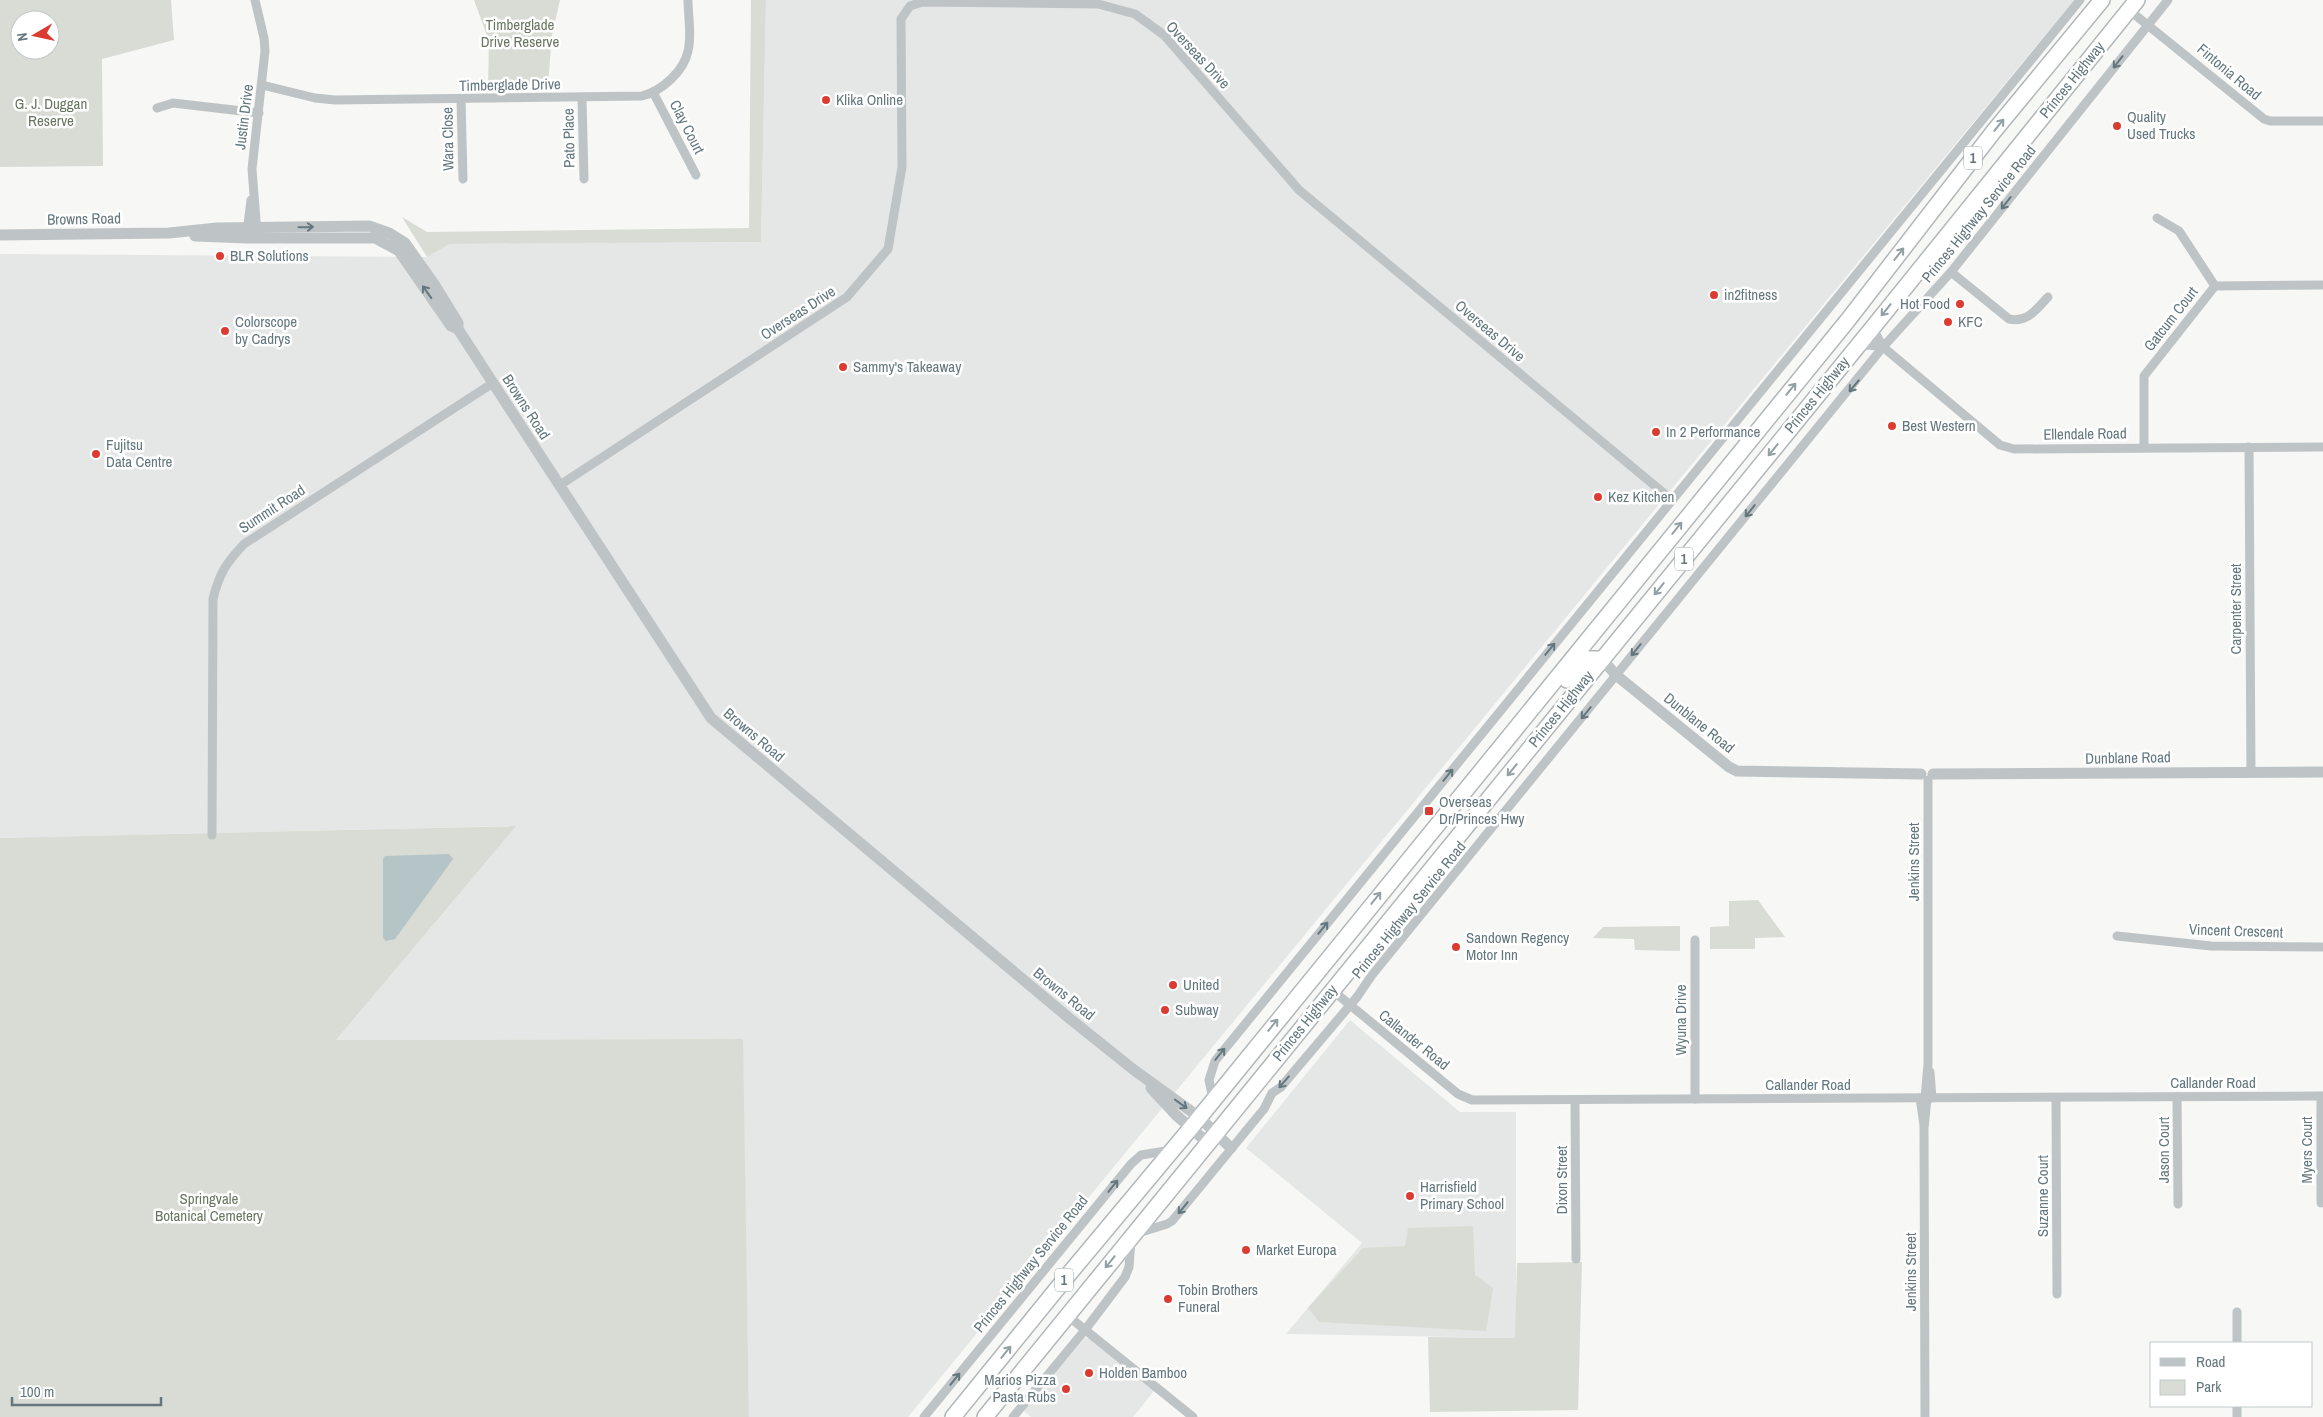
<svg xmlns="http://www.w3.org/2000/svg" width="2323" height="1417" viewBox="0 0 2323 1417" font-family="'Archivo Narrow',sans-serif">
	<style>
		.built { fill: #e5e7e6 }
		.green { fill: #d8dcd4; fill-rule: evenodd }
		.water { fill: #b5c4c6 }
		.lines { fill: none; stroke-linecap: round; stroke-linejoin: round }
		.trunk-casing { stroke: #b2b7b9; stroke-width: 18 }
		.minor { stroke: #bec4c6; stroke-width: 9 }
		.tertiary { stroke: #bec4c6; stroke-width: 11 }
		.trunk { stroke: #fff; stroke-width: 15 }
		.oneway { stroke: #64777e }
		.oneway2 { stroke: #92a0a5 }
		.poi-dot { fill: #db3c31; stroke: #fff; stroke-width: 2 }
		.labels { text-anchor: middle; stroke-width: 5; stroke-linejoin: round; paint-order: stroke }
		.shield { fill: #fff; stroke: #92a0a5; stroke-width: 1 }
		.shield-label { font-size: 14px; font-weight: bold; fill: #64777e }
		.park-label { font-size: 15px; fill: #697762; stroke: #fff }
		.street-label { font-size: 15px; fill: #64777e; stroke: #fff }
		.poi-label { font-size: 15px; fill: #64777e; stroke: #fff; text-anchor: start }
	</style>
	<rect width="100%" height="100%" fill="#f7f7f5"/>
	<g class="built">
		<path d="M766 0H2074L908 1417H749L742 1039 336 1040 515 826 0 838V254L427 257 450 244 761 242Z"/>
		<path d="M1350 1020 1460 1112H1516V1338L1286 1334 1362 1243 1246 1148Z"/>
		<path d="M1085 1338 1091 1339 1154 1391 1133 1417H1031L1023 1410Z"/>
	</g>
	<g class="green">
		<path d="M0 0H171L174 40 102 59 103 166 0 167ZM20 20H50V50H20Z"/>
		<path d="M474 0H560L552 35 548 84H488L489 41Z"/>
		<path d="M751 0H766L761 242 450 244 427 257 402 217 427 232 749 228Z"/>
		<path d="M516 826 336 1040 743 1039 749 1417H0V838Z"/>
		<path d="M1758 900 1785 937 1755 938V949H1710V927L1729 926V901Z"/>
		<path d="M1680 926V951L1635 950 1634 939 1593 938 1603 927Z"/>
		<path d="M1473 1226 1475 1275 1493 1288 1486 1331 1319 1322 1308 1308 1363 1248 1405 1246 1408 1228Z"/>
		<path d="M1582 1262 1578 1410 1430 1412 1428 1337 1515 1338 1517 1263Z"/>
	</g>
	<path class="water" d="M449 854 453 859 395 939 386 941 383 938V859L385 856Z"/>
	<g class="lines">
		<defs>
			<g id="trunk">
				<path d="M1567 680 1586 659H1602"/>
				<path d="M953 1417 1069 1274 1190 1129 1848 320 1994 131 2102 0"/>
				<path d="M985 1417 1870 331 2137 0"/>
			</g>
		</defs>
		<use href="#trunk" class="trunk-casing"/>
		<g class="minor">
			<path d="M255 0 264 38 265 51 252 169 257 233"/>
			<path d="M2129 10 2264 119 2270 121H2323"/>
			<path d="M262 85 315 98 335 100 642 96C662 91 684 71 688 51 692 35 688 16 688 0"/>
			<path d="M653 92 696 175"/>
			<path d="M582 98 584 179"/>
			<path d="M461 99 463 179"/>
			<path d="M157 108 173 103 259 113"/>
			<path d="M2157 218 2179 231 2215 286"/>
			<path d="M247 232 251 200"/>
			<path d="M1951 272 2009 319C2027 323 2036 310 2048 297"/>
			<path d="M1870 331 1877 336 1883 347 2000 445 2014 449 2323 447"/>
			<path d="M1857 348 1869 345 1883 347"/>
			<path d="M2144 447V376L2215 286 2323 285"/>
			<path d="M2249 447 2251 772"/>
			<path d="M560 485 847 297 888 249 902 167 901 19 910 6 922 2 1098 4 1135 14 1164 35 1299 190 1672 500"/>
			<path d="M212 835 213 599C219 574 226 563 244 544L493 383"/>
			<path d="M2117 936 2211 946 2323 947"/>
			<path d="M1695 940V1099"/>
			<path d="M1332 990 1458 1094 1472 1100 2323 1096"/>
			<path d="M1930 1072 1932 1098"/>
			<path d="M2321 1096V1203"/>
			<path d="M2177 1097 2178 1204"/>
			<path d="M1920 1098 1924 1125"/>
			<path d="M1925 1098 1928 1064V780"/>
			<path d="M2056 1098 2057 1294"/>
			<path d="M1213 1099 1209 1080 1215 1061 2080 0"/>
			<path d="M1575 1100 1576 1259"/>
			<path d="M1135 1234 1167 1224 1172 1221 1264 1109 1272 1093 1281 1087 1357 997 1372 975 1883 347 1951 272 2168 0"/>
			<path d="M2237 1312V1343"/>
			<path d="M1068 1316 1193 1417"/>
			<path d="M2237 1406V1417"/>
			<path d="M924 1417 1131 1164 1141 1155 1172 1150"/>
			<path d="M1013 1417 1085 1330 1125 1277 1129 1267 1131 1240"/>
			<path d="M1925 1417 1924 1128 1927 1098"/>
		</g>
		<g class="tertiary">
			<path d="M0 235 169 233 217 228 369 226 389 233 405 243 434 284 458 323V329L493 383 711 718 1069 1018 1134 1070 1199 1117 1231 1148"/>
			<path d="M195 236 248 238H375L399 251 451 326 458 329"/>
			<path d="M1602 659 1616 675 1729 767 1737 771 1921 774"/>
			<path d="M1933 774 2323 772"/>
			<path d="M1151 1088 1176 1115 1207 1142"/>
		</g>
		<use href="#trunk" class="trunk"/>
	</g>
	<defs><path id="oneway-shaft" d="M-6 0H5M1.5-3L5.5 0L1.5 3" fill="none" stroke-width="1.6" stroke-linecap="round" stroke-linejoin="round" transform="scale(1.25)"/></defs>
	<g class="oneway">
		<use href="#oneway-shaft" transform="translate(2118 62) rotate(128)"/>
		<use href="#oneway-shaft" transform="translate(2006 203) rotate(128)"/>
		<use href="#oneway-shaft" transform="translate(306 227) rotate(-1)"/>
		<use href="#oneway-shaft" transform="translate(427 292) rotate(-125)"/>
		<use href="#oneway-shaft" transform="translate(1854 386) rotate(130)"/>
		<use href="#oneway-shaft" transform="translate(1750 511) rotate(129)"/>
		<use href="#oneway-shaft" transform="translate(1550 649) rotate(-51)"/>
		<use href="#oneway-shaft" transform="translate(1636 650) rotate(129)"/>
		<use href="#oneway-shaft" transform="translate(1586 713) rotate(129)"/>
		<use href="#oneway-shaft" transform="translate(1448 775) rotate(-51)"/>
		<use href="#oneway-shaft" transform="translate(1323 928) rotate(-51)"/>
		<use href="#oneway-shaft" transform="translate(1220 1054) rotate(-51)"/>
		<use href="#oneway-shaft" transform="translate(1284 1082) rotate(131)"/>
		<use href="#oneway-shaft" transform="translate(1181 1104) rotate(36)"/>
		<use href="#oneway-shaft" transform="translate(1113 1186) rotate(-51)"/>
		<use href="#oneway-shaft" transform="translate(1183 1208) rotate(129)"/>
		<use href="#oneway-shaft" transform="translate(955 1379) rotate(-51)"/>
	</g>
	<g class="oneway2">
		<use href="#oneway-shaft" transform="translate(1999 125) rotate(-51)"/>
		<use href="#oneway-shaft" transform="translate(1899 254) rotate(-52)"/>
		<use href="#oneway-shaft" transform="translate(1886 310) rotate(129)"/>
		<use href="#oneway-shaft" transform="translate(1791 389) rotate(-51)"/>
		<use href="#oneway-shaft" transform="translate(1773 450) rotate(129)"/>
		<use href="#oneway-shaft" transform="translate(1677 528) rotate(-51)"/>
		<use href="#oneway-shaft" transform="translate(1659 589) rotate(129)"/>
		<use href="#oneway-shaft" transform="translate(1512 770) rotate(129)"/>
		<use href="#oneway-shaft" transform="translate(1376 898) rotate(-51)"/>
		<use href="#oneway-shaft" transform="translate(1273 1025) rotate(-51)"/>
		<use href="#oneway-shaft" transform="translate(1110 1262) rotate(129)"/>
		<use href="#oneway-shaft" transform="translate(1006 1352) rotate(-51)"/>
	</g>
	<g class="poi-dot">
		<circle cx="826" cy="100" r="5"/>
		<circle cx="2117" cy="126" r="5"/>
		<circle cx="220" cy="256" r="5"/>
		<circle cx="1714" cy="295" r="5"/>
		<circle cx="1960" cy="304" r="5"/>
		<circle cx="1948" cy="322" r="5"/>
		<circle cx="225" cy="331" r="5"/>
		<circle cx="843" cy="367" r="5"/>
		<circle cx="1892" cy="426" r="5"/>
		<circle cx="1656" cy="432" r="5"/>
		<circle cx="96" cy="454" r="5"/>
		<circle cx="1598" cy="497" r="5"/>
		<rect x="1424" y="806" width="10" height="10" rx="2.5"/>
		<circle cx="1456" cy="947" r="5"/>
		<circle cx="1173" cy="985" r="5"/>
		<circle cx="1165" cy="1010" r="5"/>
		<circle cx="1410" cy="1196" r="5"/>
		<circle cx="1246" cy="1250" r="5"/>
		<circle cx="1168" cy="1299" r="5"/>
		<circle cx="1089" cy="1373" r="5"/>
		<circle cx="1066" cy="1389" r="5"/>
	</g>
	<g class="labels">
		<g class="shield">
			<rect x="1964" y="146.5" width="18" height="23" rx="4"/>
			<rect x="1675" y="547.5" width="18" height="23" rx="4"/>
			<rect x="1055" y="1268.5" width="18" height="23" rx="4"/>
		</g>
		<g class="shield-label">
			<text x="1973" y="163">1</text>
			<text x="1684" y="564">1</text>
			<text x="1064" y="1285">1</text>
		</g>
		<g class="park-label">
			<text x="520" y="30">Timberglade<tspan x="520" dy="17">Drive Reserve</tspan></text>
			<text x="51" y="109">G. J. Duggan<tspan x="51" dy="17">Reserve</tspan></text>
			<text x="209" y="1204">Springvale<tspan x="209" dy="17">Botanical Cemetery</tspan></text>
		</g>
		<g class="street-label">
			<text transform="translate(1198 55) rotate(47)" y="5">Overseas Drive</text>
			<text transform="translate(2229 72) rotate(40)" y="5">Fintonia Road</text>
			<text transform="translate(2072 80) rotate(-51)" y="5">Princes Highway</text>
			<text transform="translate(510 85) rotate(-1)" y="5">Timberglade Drive</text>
			<text transform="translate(244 117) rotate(-83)" y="5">Justin Drive</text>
			<text transform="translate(687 127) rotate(63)" y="5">Clay Court</text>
			<text transform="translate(569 138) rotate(-91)" y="5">Pato Place</text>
			<text transform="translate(448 139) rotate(-91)" y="5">Wara Close</text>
			<text transform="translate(1979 214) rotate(-51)" y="5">Princes Highway Service Road</text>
			<text transform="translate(84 219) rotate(-1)" y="5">Browns Road</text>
			<text transform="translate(798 313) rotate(-33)" y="5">Overseas Drive</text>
			<text transform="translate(2171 319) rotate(-52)" y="5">Gatcum Court</text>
			<text transform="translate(1490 331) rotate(40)" y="5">Overseas Drive</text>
			<text transform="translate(1817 395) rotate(-51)" y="5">Princes Highway</text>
			<text transform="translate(526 407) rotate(57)" y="5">Browns Road</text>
			<text transform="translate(2085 434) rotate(-1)" y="5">Ellendale Road</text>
			<text transform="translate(272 509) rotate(-33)" y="5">Summit Road</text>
			<text transform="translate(2236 609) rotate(-90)" y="5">Carpenter Street</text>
			<text transform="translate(1561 709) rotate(-51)" y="5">Princes Highway</text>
			<text transform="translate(1699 723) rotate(39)" y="5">Dunblane Road</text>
			<text transform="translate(754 735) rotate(40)" y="5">Browns Road</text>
			<text transform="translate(2128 758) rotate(-1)" y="5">Dunblane Road</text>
			<text transform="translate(1914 862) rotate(-90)" y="5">Jenkins Street</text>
			<text transform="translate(1409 910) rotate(-51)" y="5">Princes Highway Service Road</text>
			<text transform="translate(2236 931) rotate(2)" y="5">Vincent Crescent</text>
			<text transform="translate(1064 994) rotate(39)" y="5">Browns Road</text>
			<text transform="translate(1681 1020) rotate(-90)" y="5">Wyuna Drive</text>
			<text transform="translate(1305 1023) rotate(-51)" y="5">Princes Highway</text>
			<text transform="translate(1414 1040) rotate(39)" y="5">Callander Road</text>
			<text x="2213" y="1088">Callander Road</text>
			<text x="1808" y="1090">Callander Road</text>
			<text transform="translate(2164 1150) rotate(-90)" y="5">Jason Court</text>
			<text transform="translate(2307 1150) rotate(-90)" y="5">Myers Court</text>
			<text transform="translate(1562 1180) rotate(-90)" y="5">Dixon Street</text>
			<text transform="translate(2043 1196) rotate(-90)" y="5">Suzanne Court</text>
			<text transform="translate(1031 1264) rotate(-51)" y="5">Princes Highway Service Road</text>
			<text transform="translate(1911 1272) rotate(-90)" y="5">Jenkins Street</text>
		</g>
		<g class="poi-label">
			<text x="836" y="105">Klika Online</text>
			<text x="2127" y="122">Quality<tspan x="2127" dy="17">Used Trucks</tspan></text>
			<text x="230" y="261">BLR Solutions</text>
			<text x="1724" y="300">in2fitness</text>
			<text x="1950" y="309" text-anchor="end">Hot Food</text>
			<text x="235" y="327">Colorscope<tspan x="235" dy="17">by Cadrys</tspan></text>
			<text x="1958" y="327">KFC</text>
			<text x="853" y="372">Sammy's Takeaway</text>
			<text x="1902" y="431">Best Western</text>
			<text x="1666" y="437">In 2 Performance</text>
			<text x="106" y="450">Fujitsu<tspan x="106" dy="17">Data Centre</tspan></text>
			<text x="1608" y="502">Kez Kitchen</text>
			<text x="1439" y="807">Overseas<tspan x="1439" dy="17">Dr/Princes Hwy</tspan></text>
			<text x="1466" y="943">Sandown Regency<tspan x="1466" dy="17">Motor Inn</tspan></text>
			<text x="1183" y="990">United</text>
			<text x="1175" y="1015">Subway</text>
			<text x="1420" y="1192">Harrisfield<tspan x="1420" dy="17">Primary School</tspan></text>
			<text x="1256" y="1255">Market Europa</text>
			<text x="1178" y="1295">Tobin Brothers<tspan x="1178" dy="17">Funeral</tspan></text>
			<text x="1099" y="1378">Holden Bamboo</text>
			<text x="1056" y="1385" text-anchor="end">Marios Pizza<tspan x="1056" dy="17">Pasta Rubs</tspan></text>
		</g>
	</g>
	<rect x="2150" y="1342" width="162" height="65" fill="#ffffff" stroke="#c1c9cb"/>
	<rect x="2160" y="1358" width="25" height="8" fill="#bec4c6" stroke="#c1c9cb"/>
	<text x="2196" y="1367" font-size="15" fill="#64777e">Road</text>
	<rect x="2160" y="1380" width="25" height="15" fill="#d8dcd4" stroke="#c1c9cb"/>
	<text x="2196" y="1392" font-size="15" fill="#64777e">Park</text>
	<g transform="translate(35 35) rotate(261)"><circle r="24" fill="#ffffff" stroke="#c1c9cb"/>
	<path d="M0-4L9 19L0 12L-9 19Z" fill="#db3c31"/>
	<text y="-8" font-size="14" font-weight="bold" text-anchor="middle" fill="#64777e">N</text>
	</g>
	<path d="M12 1397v8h149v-8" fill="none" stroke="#64777e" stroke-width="2.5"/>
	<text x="20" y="1397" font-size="15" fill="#64777e" stroke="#ffffff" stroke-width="4" paint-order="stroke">100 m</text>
</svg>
